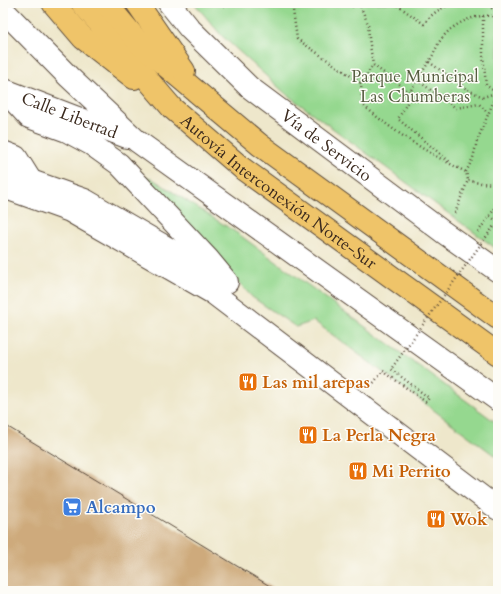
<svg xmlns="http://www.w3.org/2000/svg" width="501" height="594" viewBox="0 0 501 594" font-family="Cardo,serif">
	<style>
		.green { fill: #95d88f; stroke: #688156 }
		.building { fill: #ceaa7b }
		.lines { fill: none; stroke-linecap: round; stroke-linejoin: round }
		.minor-casing { stroke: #564638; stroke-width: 24 }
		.highway-casing { stroke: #564638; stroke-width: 24 }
		.path { stroke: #564638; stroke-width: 2.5; stroke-dasharray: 1 3; stroke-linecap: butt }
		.minor { stroke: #fff; stroke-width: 22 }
		.highway { stroke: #efc469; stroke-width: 22 }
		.path-bridge { stroke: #564638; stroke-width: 2.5; stroke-dasharray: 1 3; stroke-linecap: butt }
		.labels { text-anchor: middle; stroke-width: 3; stroke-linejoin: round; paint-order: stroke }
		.park-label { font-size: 17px; fill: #565e40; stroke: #fdfcf7 }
		.street-label { font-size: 17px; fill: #3b2a1e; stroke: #fdfcf7 }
		.food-label { font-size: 17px; font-weight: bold; fill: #c56008; stroke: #fdfcf7; text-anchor: start }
		.shop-label { font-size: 17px; font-weight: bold; fill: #366cbe; stroke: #fdfcf7; text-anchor: start }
	</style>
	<rect width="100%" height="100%" fill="#fdfcf7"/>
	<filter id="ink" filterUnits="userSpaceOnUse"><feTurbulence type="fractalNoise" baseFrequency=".025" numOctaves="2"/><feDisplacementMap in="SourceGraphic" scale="8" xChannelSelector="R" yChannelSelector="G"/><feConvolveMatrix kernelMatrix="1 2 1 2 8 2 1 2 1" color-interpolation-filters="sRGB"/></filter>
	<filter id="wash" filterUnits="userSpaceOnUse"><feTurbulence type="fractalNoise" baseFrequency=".012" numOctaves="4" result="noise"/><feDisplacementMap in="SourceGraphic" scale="16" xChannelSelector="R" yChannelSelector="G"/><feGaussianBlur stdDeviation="0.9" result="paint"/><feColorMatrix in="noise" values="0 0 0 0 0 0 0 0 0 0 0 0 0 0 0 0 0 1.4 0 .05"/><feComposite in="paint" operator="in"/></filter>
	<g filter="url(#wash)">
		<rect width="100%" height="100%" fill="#eee7cb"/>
		<g class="green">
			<path d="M194 3H498V250L286 94 221 35Z"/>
			<path d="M143 177 151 178 237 233 498 424V458L314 321 296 327 252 297Z"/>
		</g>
		<g id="blocks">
			<path class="building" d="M3 424 278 591H3Z"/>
		</g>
	</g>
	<g filter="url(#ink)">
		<use href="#blocks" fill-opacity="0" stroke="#564638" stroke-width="1"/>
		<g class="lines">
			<defs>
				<g id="minor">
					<path id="s1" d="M169 3 190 29 249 87 443 232 498 271"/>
					<path d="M3 10 69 77 137 141 498 400"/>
					<path d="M3 89 29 117 67 131 91 144 119 164 208 259 227 282"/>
					<path id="s2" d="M7 91 127 137"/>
					<path d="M3 152 16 157 31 181"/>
					<path d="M3 171 85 200 212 274"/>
					<path d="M3 187 70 211 213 293 498 509"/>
				</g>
				<g id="highway">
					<path d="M53 3 83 38 134 78"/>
					<path id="s3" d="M82 3 172 108 243 169 498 354"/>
					<path d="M106 3 141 45 260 145 498 318"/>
					<path d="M137 3 184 71"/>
				</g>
			</defs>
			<use href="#minor" class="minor-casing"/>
			<use href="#highway" class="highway-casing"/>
			<g class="path">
				<path d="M221 3 224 6 226 3"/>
				<path d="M292 3 297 39 361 83 373 65 410 92C416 81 423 71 430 60 434 54 436 47 440 41 452 23 477 12 498 17"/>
				<path d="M345 3 354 7 358 3"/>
				<path d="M359 3 368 24 369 38 373 65"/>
				<path d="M394 3 424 24C433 12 442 7 456 3"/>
				<path d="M485 3 498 13"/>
				<path d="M483 16V55L486 85 498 94"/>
				<path d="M429 62 468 90 483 97 496 93"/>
				<path d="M417 80 456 108 479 104 488 113"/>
				<path d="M361 83 362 104C393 132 428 153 466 172L468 180"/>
				<path d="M410 92 411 96 398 119 450 162"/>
				<path d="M466 172 473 158 477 141 497 93"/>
				<path d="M455 213 468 180 479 183 498 184"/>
				<path d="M490 216 498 222"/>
				<path d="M478 232 498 204"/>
				<path d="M371 386 383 371"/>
			</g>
			<use href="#minor" class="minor"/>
			<use href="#highway" class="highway"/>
			<path class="path-bridge" d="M383 371 426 402 429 398 391 369 494 226 498 229"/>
		</g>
	</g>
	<defs>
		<symbol id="restaurant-square" viewBox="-11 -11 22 22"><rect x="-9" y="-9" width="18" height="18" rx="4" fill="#e8710a" stroke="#fdfcf7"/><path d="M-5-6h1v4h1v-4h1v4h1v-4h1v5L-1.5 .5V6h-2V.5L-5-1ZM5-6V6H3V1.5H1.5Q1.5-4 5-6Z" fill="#fff"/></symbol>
		<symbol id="supermarket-square" viewBox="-11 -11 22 22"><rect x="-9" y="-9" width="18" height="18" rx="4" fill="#3f7fe0" stroke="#fdfcf7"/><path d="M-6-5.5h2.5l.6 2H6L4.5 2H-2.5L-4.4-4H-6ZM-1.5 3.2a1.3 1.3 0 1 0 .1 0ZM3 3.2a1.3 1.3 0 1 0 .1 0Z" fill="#fff"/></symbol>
	</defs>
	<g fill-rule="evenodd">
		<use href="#restaurant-square" x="237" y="371" width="22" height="22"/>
		<use href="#restaurant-square" x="297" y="424" width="22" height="22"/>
		<use href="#restaurant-square" x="347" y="460" width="22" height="22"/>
		<use href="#supermarket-square" x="61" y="496" width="22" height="22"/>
		<use href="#restaurant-square" x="425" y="508" width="22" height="22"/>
	</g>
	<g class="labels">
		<g class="park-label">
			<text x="415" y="82">Parque Municipal<tspan x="415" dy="20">Las Chumberas</tspan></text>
		</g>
		<g class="street-label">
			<text dy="6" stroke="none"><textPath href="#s2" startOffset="67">Calle Libertad</textPath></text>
			<text dy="6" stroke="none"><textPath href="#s1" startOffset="213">Vía de Servicio</textPath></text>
			<text dy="6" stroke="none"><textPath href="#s3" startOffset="274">Autovía Interconexión Norte-Sur</textPath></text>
		</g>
		<g class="food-label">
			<text x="262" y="388">Las mil arepas</text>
			<text x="322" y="441">La Perla Negra</text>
			<text x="372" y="477">Mi Perrito</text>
			<text x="450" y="525">Wok</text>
		</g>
		<g class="shop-label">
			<text x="86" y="513">Alcampo</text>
		</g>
	</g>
	<rect width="501" height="594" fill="none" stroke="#fdfcf7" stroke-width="16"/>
</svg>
